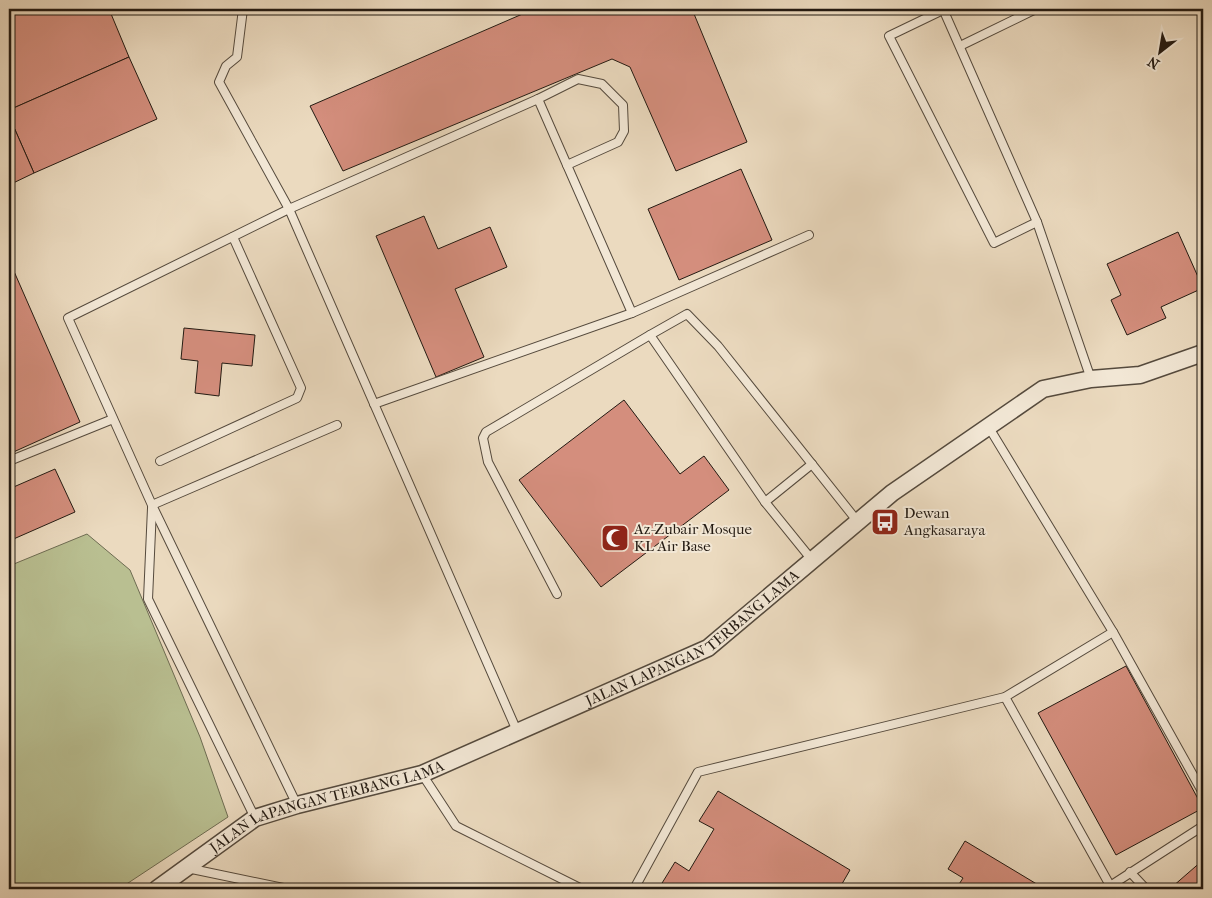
<svg xmlns="http://www.w3.org/2000/svg" width="1212" height="898" viewBox="0 0 1212 898" font-family="'IM FELL French Canon',serif">
	<style>
		.green { fill: #b9bf91; stroke: #6e6c52 }
		.building { fill: #d48e7d; stroke: #231a12 }
		.lines { fill: none; stroke-linecap: round; stroke-linejoin: round }
		.service-casing { stroke: #554a3d; stroke-width: 10 }
		.minor-casing { stroke: #554a3d; stroke-width: 19 }
		.service { stroke: #f2e7d5; stroke-width: 8 }
		.minor { stroke: #f2e7d5; stroke-width: 16 }
		.labels { text-anchor: middle; stroke-width: 4; stroke-linejoin: round; paint-order: stroke }
		.poi-label { font-size: 15px; fill: #231a12; stroke: #f2e7d5; text-anchor: start }
		.street-label { font-size: 15px; fill: #231a12; stroke: #f2e7d5 }
	</style>
	<rect width="100%" height="100%" fill="#ebdabf"/>
	<filter id="stains"><feTurbulence type="fractalNoise" baseFrequency=".004" numOctaves="4"/><feColorMatrix values="0 0 0 0 .2 0 0 0 0 .09 0 0 0 0 .02 0 0 0 .5 -.17"/></filter>
	<radialGradient id="worn" r=".72"><stop offset=".6" stop-color="#630" stop-opacity="0"/><stop offset="1" stop-color="#630" stop-opacity=".3"/></radialGradient>
	<path class="green" d="M87 534 130 570 200 737 228 817 119 889H9V566Z"/>
	<g class="building">
		<path d="M9 9H109L129 57 9 110Z"/>
		<path d="M534 9H692L747 142 676 171 630 67 612 59 343 171 310 106Z"/>
		<path d="M129 57 157 119 34 173 9 116V110Z"/>
		<path d="M9 116 34 173 9 185Z"/>
		<path d="M741 169 772 240 679 280 648 209Z"/>
		<path d="M424 216 438 249 490 227 507 267 455 289 484 357 436 377 376 236Z"/>
		<path d="M1178 232 1203 288 1161 307 1166 318 1127 335 1111 300 1121 295 1107 264Z"/>
		<path d="M9 260 80 422 9 454Z"/>
		<path d="M184 328 255 335 252 366 222 363 219 396 195 393 198 361 181 359Z"/>
		<path d="M624 400 680 474 704 456 729 490 601 587 519 480Z"/>
		<path d="M55 469 75 512 9 541V489Z"/>
		<path d="M1126 666 1203 808 1116 855 1038 713Z"/>
		<path d="M718 791 850 870 839 889 659 888 675 862 689 871 714 829 699 821Z"/>
		<path d="M965 841 1045 889H956L963 878 948 869Z"/>
		<path d="M1203 860V889H1174L1172 887Z"/>
	</g>
	<g class="lines">
		<defs>
			<g id="service">
				<path d="M243 9 237 57 226 66 219 82 289 209 538 99 578 79 602 84 623 105 624 131 618 142 567 165"/>
				<path d="M943 9 1037 222 1091 379"/>
				<path d="M943 10 889 36 994 243 1037 222"/>
				<path d="M960 46 1036 9"/>
				<path d="M538 99 632 313"/>
				<path d="M374 404 632 313 809 235"/>
				<path d="M988 426 1113 632 1203 793"/>
				<path d="M9 461 113 419"/>
				<path d="M160 461 297 398 301 388 233 237"/>
				<path d="M765 502 812 464"/>
				<path d="M152 505 337 425"/>
				<path d="M152 508 148 599 255 818"/>
				<path d="M812 560 765 502 650 335 687 314 718 346 858 522"/>
				<path d="M557 594 488 462 483 438 486 432 650 335"/>
				<path d="M1005 697 1112 889"/>
				<path d="M422 774 456 826 582 889"/>
				<path d="M297 805 152 505 68 318 289 209 517 731"/>
				<path d="M187 868 288 889"/>
				<path d="M1130 872 1146 889"/>
				<path d="M1110 886 1203 826"/>
				<path d="M634 889 698 772 1005 697 1113 632"/>
			</g>
			<g id="minor">
				<path id="s1" d="M157 889 255 818 297 805 422 774 708 648 892 493 1043 389 1091 379 1140 375 1203 353"/>
			</g>
		</defs>
		<use href="#service" class="service-casing"/>
		<use href="#minor" class="minor-casing"/>
		<use href="#service" class="service"/>
		<use href="#minor" class="minor"/>
	</g>
	<defs>
		<symbol id="bus-square" viewBox="-11 -11 22 22"><rect x="-9" y="-9" width="18" height="18" rx="4" fill="#8f2418" stroke="#f2e7d5"/><path d="M-5-6H5V4H4V6H2V4H-2V6H-4V4H-5ZM-3.5-4V0h7V-4ZM-3.5 1.2v1.5H-2V1.2ZM2 1.2v1.5H3.5V1.2Z" fill="#fff"/></symbol>
		<symbol id="mosque-square" viewBox="-11 -11 22 22"><rect x="-9" y="-9" width="18" height="18" rx="4" fill="#8f2418" stroke="#f2e7d5"/><path d="M3.5-4.9A6 6 0 1 0 3.5 4.9A5 5 0 1 1 3.5-4.9Z" fill="#fff"/></symbol>
	</defs>
	<g fill-rule="evenodd">
		<use href="#bus-square" x="869" y="506" width="32" height="32"/>
		<use href="#mosque-square" x="599" y="522" width="32" height="32"/>
	</g>
	<g class="labels">
		<g class="poi-label">
			<text x="904" y="518">Dewan<tspan x="904" dy="17">Angkasaraya</tspan></text>
			<text x="634" y="534">Az-Zubair Mosque<tspan x="634" dy="17">KL Air Base</tspan></text>
		</g>
		<g class="street-label">
			<text dy="5" stroke="none"><textPath href="#s1" startOffset="598">JALAN LAPANGAN TERBANG LAMA</textPath></text>
			<text dy="5" stroke="none"><textPath href="#s1" startOffset="192">JALAN LAPANGAN TERBANG LAMA</textPath></text>
		</g>
	</g>
	<rect width="1212" height="898" fill="none" stroke="#ebdabf" stroke-width="30"/>
	<rect x="10" y="10" width="1192" height="878" fill="none" stroke="#231a12" stroke-width="2.5"/>
	<rect x="15" y="15" width="1182" height="868" fill="none" stroke="#231a12"/>
	<g transform="translate(1160 52) rotate(211)" stroke="#f2e7d5" stroke-width="4" paint-order="stroke">
	<path d="M0-4L9 19L0 12L-9 19Z" fill="#231a12"/>
	<text y="-8" font-size="14" font-weight="bold" text-anchor="middle" fill="#231a12">N</text>
	</g>
	<rect width="100%" height="100%" filter="url(#stains)"/>
	<rect width="100%" height="100%" fill="url(#worn)"/>
</svg>
